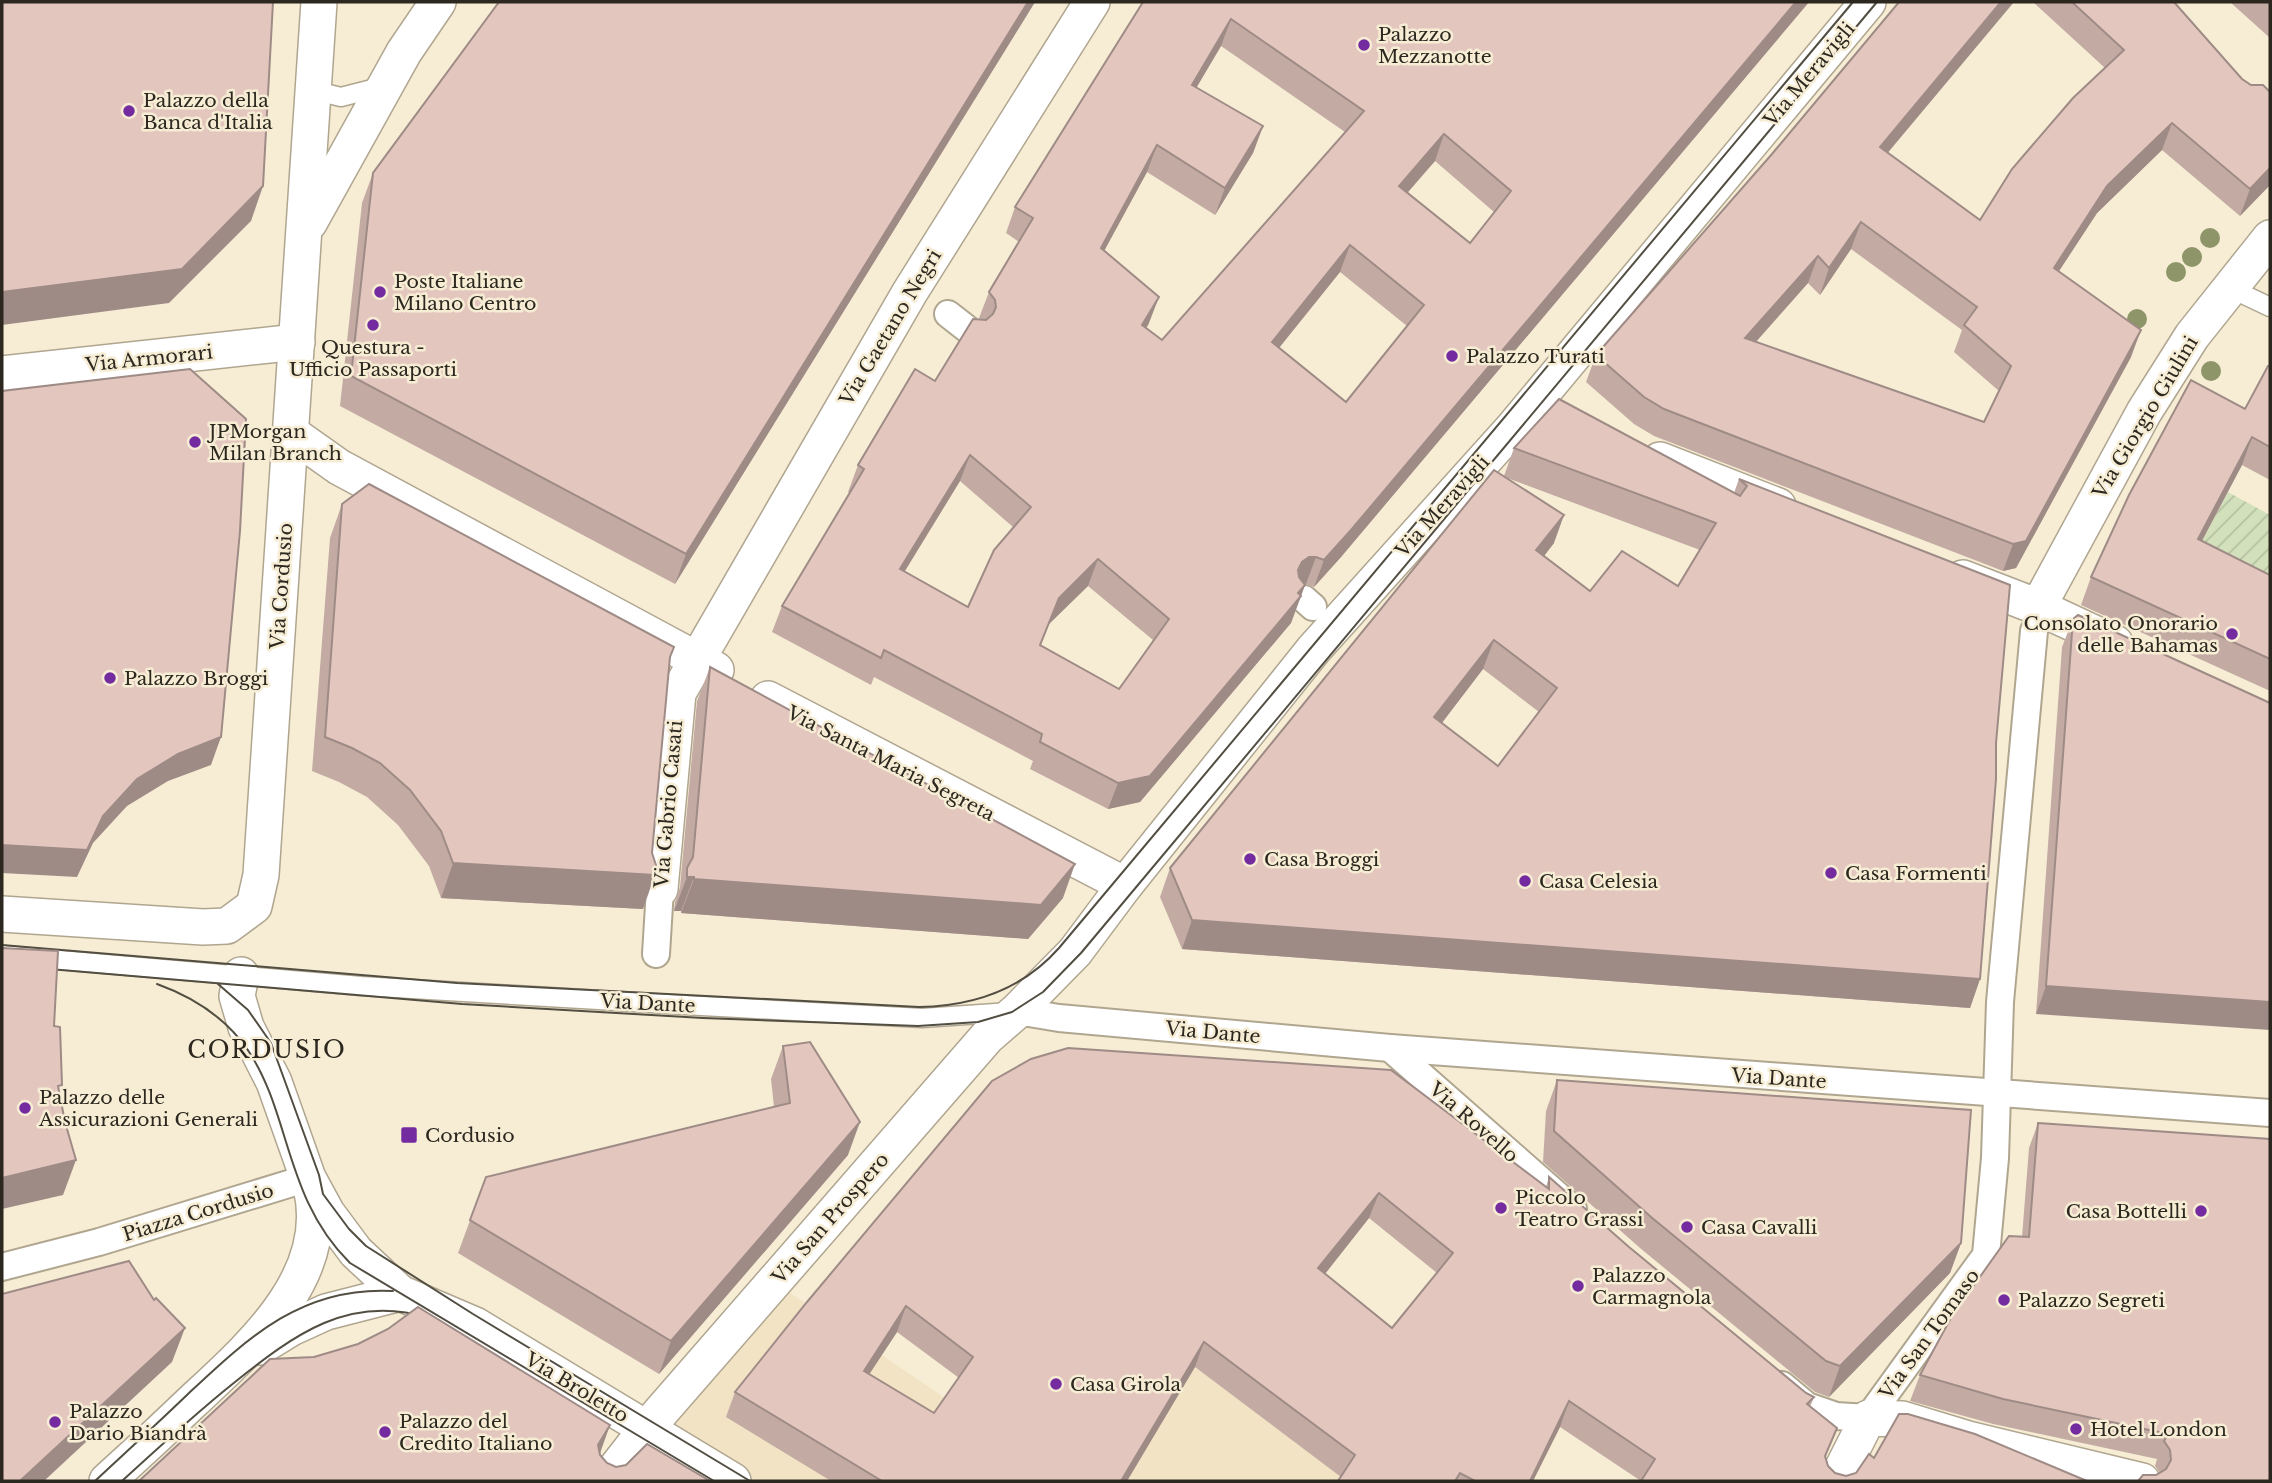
<svg xmlns="http://www.w3.org/2000/svg" width="2272" height="1483" viewBox="0 0 2272 1483" font-family="'Libre Baskerville',serif">
	<style>
		.built { fill: #f1e3c4 }
		.garden { fill: url(#garden-furrows) }
		.lines { fill: none; stroke-linecap: round; stroke-linejoin: round }
		.service-casing { stroke: #b0a690; stroke-width: 21 }
		.pedestrian-casing { stroke: #b0a690; stroke-width: 30 }
		.minor-casing { stroke: #b0a690; stroke-width: 38 }
		.service { stroke: #fff; stroke-width: 18 }
		.pedestrian { stroke: #fff; stroke-width: 26 }
		.minor { stroke: #fff; stroke-width: 35 }
		.tram { stroke: #534e42; stroke-width: 2 }
		.tree { fill: #8e9568 }
		.wall { fill: #c3aba4; fill-rule: evenodd }
		.shaded-wall { fill: #9f8b86 }
		.building { fill: #e3c7bf; stroke: #9f8b86; stroke-width: 2; fill-rule: evenodd }
		.poi-dot { fill: #732b9f; stroke: #f7edd5; stroke-width: 2.5 }
		.labels { text-anchor: middle; stroke-width: 5; stroke-linejoin: round; paint-order: stroke }
		.poi-label { font-size: 19px; fill: #2c281f; stroke: #f7edd5; text-anchor: start }
		.street-label { font-size: 19px; fill: #2c281f; stroke: #f7edd5 }
		.quarter-label { font-size: 23px; letter-spacing: 2px; fill: #2c281f; stroke: #f7edd5 }
	</style>
	<defs>
		<pattern id="garden-furrows" width="10" height="10" patternUnits="userSpaceOnUse" patternTransform="scale(1.75)"><rect width="10" height="10" fill="#d2e1bc"/><path d="M-1 1l2-2M0 10L10 0M9 11l2-2" fill="none" stroke="#b4c1a1"/></pattern>
	</defs>
	<rect width="100%" height="100%" fill="#f7edd5"/>
	<path class="built" d="M774 1282 951 1402 1197 1340 1195 1367 1347 1481H735L648 1429Z"/>
	<path class="garden" d="M2228 492 2270 515V608L2188 567Z"/>
	<g class="lines">
		<defs>
			<g id="service">
				<path d="M312 90 341 97 384 86"/>
				<path d="M2230 288 2270 307"/>
				<path d="M2 955 361 986 702 1006 922 1018 1010 1012"/>
			</g>
			<g id="pedestrian">
				<path d="M948 314 971 332"/>
				<path d="M1304 599 1313 607"/>
				<path d="M656 954 660 889"/>
				<path d="M1017 1011 1059 1018 1390 1048 2270 1113"/>
				<path d="M1390 1048 1573 1209"/>
				<path d="M2 1267 99 1242 308 1178"/>
				<path d="M1782 1385 1807 1406 1836 1416 1868 1418 1986 1255 1995 1158 2000 1002 2034 631"/>
			</g>
			<g id="minor">
				<path d="M309 223 404 52 438 2"/>
				<path d="M2 374 297 342"/>
				<path d="M291 433 339 467 716 670"/>
				<path d="M1660 460 1778 506"/>
				<path d="M1963 578 2038 607 2115 643"/>
				<path d="M2038 607 2144 412 2192 336 2270 238"/>
				<path d="M768 699 1125 885"/>
				<path d="M660 889 678 693 910 292 1092 2"/>
				<path d="M2 914 203 927 227 926 254 906 261 875 319 2"/>
				<path d="M241 975 237 996 246 1027 274 1082 308 1178 327 1213 356 1252 400 1293 475 1325 733 1481"/>
				<path d="M260 1347 291 1328 326 1312 400 1293"/>
				<path d="M107 1481C136 1455 165 1428 193 1401 251 1347 333 1276 311 1187"/>
				<path d="M606 1481 652 1422 987 1037 1017 1011 1075 952 1125 885 1314 649 1513 428 1868 2"/>
				<path d="M1836 1481 1868 1418 1902 1419 1968 1439 2142 1481"/>
			</g>
		</defs>
		<use href="#service" class="service-casing"/>
		<use href="#pedestrian" class="pedestrian-casing"/>
		<use href="#minor" class="minor-casing"/>
		<use href="#service" class="service"/>
		<use href="#pedestrian" class="pedestrian"/>
		<use href="#minor" class="minor"/>
		<g class="tram">
			<path d="M2 945 457 983 919 1007C974 1006 1022 990 1059 948L1853 2"/>
			<path d="M2 965 462 1004 703 1018 918 1026 978 1022 1012 1012 1043 992 1081 953 1877 2"/>
			<path d="M157 984C310 1039 256 1170 350 1263L714 1481"/>
			<path d="M218 984 248 1010 271 1043 319 1175 323 1194 349 1229 366 1246 473 1314 750 1481"/>
			<path d="M95 1481C126 1452 158 1423 189 1393 250 1336 303 1286 393 1291"/>
			<path d="M122 1481C159 1447 196 1413 235 1382 294 1335 349 1293 429 1318"/>
		</g>
	</g>
	<g class="tree">
		<circle cx="2210" cy="238" r="10"/>
		<circle cx="2192" cy="257" r="10"/>
		<circle cx="2176" cy="272" r="10"/>
		<circle cx="2137" cy="319" r="10"/>
		<circle cx="2211" cy="371" r="10"/>
	</g>
	<g class="wall">
		<path d="M1035 2 675 584 340 406 362 203 373 173Z"/>
		<path d="M1143 2H1809L1341 557 1314 587 1306 584H1303L1305 585 1291 623 1140 802 1108 809 1030 769 1033 761 874 677 871 685 772 632 782 606 850 493 848 492 858 465 935 381 980 319 979 318 989 292 1019 242 1006 233 1015 207ZM1221 46 1345 132 1162 340 1146 329 1149 323 1104 251 1147 172 1215 215 1253 153 1263 126 1196 88ZM1435 161 1494 212 1470 243 1407 192ZM1340 272 1407 326 1346 402 1279 348ZM960 481 1013 527 968 607 905 571ZM1088 586 1153 640 1119 689 1041 645 1049 624Z"/>
		<path d="M2033 2H2174L2242 79 2251 85 2270 92V185L2240 216 2162 150 2097 213 2059 271 2131 357 2016 568 2003 571 1654 436 1634 424 1586 382 1596 355 1888 153 1980 220 2105 68ZM1851 249 1962 330 1954 352 1999 391 1984 422 1756 342 1808 283 1820 295Z"/>
		<path d="M2230 2H2270V38Z"/>
		<path d="M2270 366V480L2242 465 2202 541 2270 575V691L2081 605 2091 577 2245 409Z"/>
		<path d="M1514 448 1734 493 1739 479 2010 585 1996 743 1980 979 1970 1008 1182 949 1160 897 1170 868 1504 476ZM1507 478 1700 550 1678 586 1590 591 1544 556 1554 543ZM1483 669 1539 712 1498 766 1442 723Z"/>
		<path d="M342 504 670 657 643 909 441 898 429 866 398 825 367 797 339 782 312 771 330 538Z"/>
		<path d="M2073 619 2270 703 2036 1014 2062 647Z"/>
		<path d="M710 667 1063 898 1028 939 681 913V911H674L675 902 680 887 697 701Z"/>
		<path d="M783 1046 848 1155 659 1374 458 1253 486 1177 774 1107 771 1079Z"/>
		<path d="M1557 1080 1961 1243 1950 1273 1829 1397 1815 1392 1640 1248 1543 1162 1546 1111Z"/>
		<path d="M992 1081 1546 1187 1549 1177 1629 1247 1806 1393 1814 1397 1810 1407 1828 1466 1835 1473 1846 1476 1856 1473 1874 1458 2087 1481H1641L1560 1427 1533 1481H1338L1341 1477 1195 1367 1127 1481H831L726 1417 735 1392ZM1369 1218 1437 1273 1392 1328 1325 1274ZM897 1332 959 1378 934 1413 869 1374Z"/>
		<path d="M2038 1123 2270 1481 2156 1475 2160 1473 2155 1466 2157 1459 1993 1424 1910 1401 1920 1375 2022 1237 2029 1148Z"/>
	</g>
	<g class="shaded-wall">
		<path d="M1028 2H1035L675 584 686 554Z"/>
		<path d="M1796 2H1809L1341 557 1314 587 1324 560Z"/>
		<path d="M2001 2H2014L1870 174 1880 147Z"/>
		<path d="M1231 19 1221 46 1182 112 1192 85Z"/>
		<path d="M2172 123 2162 150 2097 213 2044 294 2054 268 2107 186Z"/>
		<path d="M1263 126 1253 153 1215 215 1225 188Z"/>
		<path d="M1444 134 1435 161 1390 213 1399 186Z"/>
		<path d="M1157 145 1147 172 1091 275 1101 248Z"/>
		<path d="M2270 168V185L2240 216 2250 189Z"/>
		<path d="M263 186 251 221 169 303 2 325V292Z"/>
		<path d="M1861 222 1851 249 1820 295 1829 268Z"/>
		<path d="M1350 245 1340 272 1262 369 1272 342Z"/>
		<path d="M1818 256 1808 283 1735 365 1745 338Z"/>
		<path d="M1159 297 1149 323 1132 352 1142 325Z"/>
		<path d="M2141 330 2131 357 2016 568 2003 571 2013 544Z"/>
		<path d="M2252 437 2242 465 2188 567 2198 539Z"/>
		<path d="M970 455 960 481 890 595 900 569Z"/>
		<path d="M1564 515 1554 543 1526 579 1536 550Z"/>
		<path d="M1309 557H1316L1306 584H1300L1289 597 1302 562Z"/>
		<path d="M1098 559 1088 586 1049 624 1030 672 1059 598Z"/>
		<path d="M1305 585 1291 623 1140 802 1108 809 1118 783 1298 593Z"/>
		<path d="M1494 640 1483 669 1424 746 1434 717Z"/>
		<path d="M221 737 211 765 168 781 127 806 93 843 77 877 2 873V845L103 816 137 779 178 754Z"/>
		<path d="M453 863 655 875 643 909 441 898Z"/>
		<path d="M1075 864 1063 898 1028 939 681 913 694 879Z"/>
		<path d="M687 877H694L681 911H674Z"/>
		<path d="M1192 920 1980 979 1970 1008 1182 949Z"/>
		<path d="M2046 986 2270 1002V1030L2036 1014Z"/>
		<path d="M860 1122 848 1155 659 1374 671 1341Z"/>
		<path d="M76 1160 63 1195 2 1209V1178Z"/>
		<path d="M1379 1193 1369 1218 1309 1294 1318 1268Z"/>
		<path d="M1961 1243 1950 1273 1829 1397 1840 1366Z"/>
		<path d="M906 1306 897 1332 855 1396 864 1371Z"/>
		<path d="M185 1328 172 1362 44 1481H20Z"/>
		<path d="M1204 1342 1195 1367 1127 1481H1121Z"/>
		<path d="M1569 1401 1560 1427 1533 1481H1530Z"/>
		<path d="M610 1425 598 1459V1445Z"/>
	</g>
	<g class="building">
		<path d="M2 2H273L263 186 182 269 2 292Z"/>
		<path d="M499 2H1028L686 554 351 376 373 173Z"/>
		<path d="M1143 2H1796L1351 530 1324 560 1316 557H1309L1302 562 1298 570 1299 577 1305 585 1298 593 1301 596 1150 776 1118 783 1040 742 1042 734 884 650 881 658 782 606 864 469 858 465 915 369 935 381 973 319 986 320 993 314 996 307 995 300 989 292 1033 218 1015 207ZM1231 19 1364 111 1162 340 1142 325 1159 297 1101 248 1157 145 1225 188 1263 126 1192 85ZM1444 134 1511 191 1470 243 1399 186ZM1350 245 1424 305 1346 402 1272 342ZM970 455 1031 507 994 550 968 607 900 569ZM1098 559 1169 619 1119 689 1040 645 1059 598Z"/>
		<path d="M1899 2H2001L1880 147 1980 220 2012 169 2073 98 2124 50 2072 2H2174L2242 79 2251 85H2263L2270 92V168L2250 189 2172 123 2107 186 2054 268 2141 330 2026 541 2013 544 1664 409 1644 397 1596 355 1772 154ZM1861 222 1977 307 1964 325 2011 366 1984 422 1745 338 1818 256 1829 268Z"/>
		<path d="M2268 366H2270V447L2252 437 2198 539 2270 575V659L2091 577 2129 495 2191 380 2245 409Z"/>
		<path d="M190 369 246 419 240 531 221 737 178 754 137 779 103 816 87 850 2 845V391Z"/>
		<path d="M1559 399 1740 496 1747 486 1739 479 2010 585 1996 743V779L1980 979 1192 920 1170 868 1494 470 1564 515 1536 550 1590 591 1622 551 1678 586 1716 523 1514 448ZM1494 640 1557 688 1498 766 1434 717Z"/>
		<path d="M369 484 674 647 670 657 652 853 656 865 655 875 453 863 441 831 410 790 380 763 352 748 325 737 342 504Z"/>
		<path d="M2078 615 2270 703V1002L2046 986 2073 619Z"/>
		<path d="M710 667 1075 864 1041 905 694 879V877H687V868L693 857Z"/>
		<path d="M2 948 58 951 54 1026 60 1027 62 1085 58 1086 65 1122 76 1160 2 1178Z"/>
		<path d="M810 1042 860 1122 671 1341 470 1220 486 1177 790 1103 783 1046Z"/>
		<path d="M1068 1048 1391 1070 1549 1189V1177L1629 1247 1806 1393 1814 1397 1807 1404 1837 1428 1825 1456 1828 1466 1835 1473 1846 1476 1856 1473 1869 1454 1874 1458 1899 1414H1908L1975 1434 2087 1481H1641L1655 1459 1569 1401 1530 1481H1475L1460 1473 1455 1481H1338L1355 1455 1204 1342 1121 1481H882L735 1392 807 1302 992 1081 1031 1059ZM1379 1193 1453 1253 1392 1328 1318 1268ZM906 1306 973 1357 934 1413 864 1371Z"/>
		<path d="M1557 1080 1971 1110 1961 1243 1840 1366 1826 1361 1651 1217 1554 1131Z"/>
		<path d="M2038 1123 2270 1139V1481H2138L2143 1475H2156L2166 1469 2171 1460 2170 1450 2164 1441 2168 1434 2003 1399 1920 1375 1952 1316 2009 1236 2029 1237Z"/>
		<path d="M129 1261 154 1300 156 1298 185 1328 20 1481H2V1294Z"/>
		<path d="M418 1307 610 1425 598 1445 600 1455 607 1463 616 1467 626 1465 647 1444 710 1481H139L270 1359 314 1357 358 1344 388 1329Z"/>
	</g>
	<g class="poi-dot">
		<circle cx="1364" cy="45" r="7"/>
		<circle cx="129" cy="111" r="7"/>
		<circle cx="380" cy="292" r="7"/>
		<circle cx="373" cy="325" r="7"/>
		<circle cx="1452" cy="356" r="7"/>
		<circle cx="195" cy="442" r="7"/>
		<circle cx="2232" cy="634" r="7"/>
		<circle cx="110" cy="678" r="7"/>
		<circle cx="1250" cy="859" r="7"/>
		<circle cx="1831" cy="873" r="7"/>
		<circle cx="1525" cy="881" r="7"/>
		<circle cx="25" cy="1108" r="7"/>
		<rect x="400" y="1126" width="18" height="18" rx="3.5"/>
		<circle cx="1501" cy="1208" r="7"/>
		<circle cx="2201" cy="1211" r="7"/>
		<circle cx="1687" cy="1227" r="7"/>
		<circle cx="1578" cy="1286" r="7"/>
		<circle cx="2004" cy="1300" r="7"/>
		<circle cx="1056" cy="1384" r="7"/>
		<circle cx="55" cy="1422" r="7"/>
		<circle cx="2076" cy="1429" r="7"/>
		<circle cx="385" cy="1432" r="7"/>
	</g>
	<g class="labels">
		<g class="poi-label">
			<text x="1378" y="41">Palazzo<tspan x="1378" dy="22">Mezzanotte</tspan></text>
			<text x="143" y="107">Palazzo della<tspan x="143" dy="22">Banca d'Italia</tspan></text>
			<text x="394" y="288">Poste Italiane<tspan x="394" dy="22">Milano Centro</tspan></text>
			<text x="373" y="354" text-anchor="middle">Questura -<tspan x="373" dy="22">Ufficio Passaporti</tspan></text>
			<text x="1466" y="363">Palazzo Turati</text>
			<text x="209" y="438">JPMorgan<tspan x="209" dy="22">Milan Branch</tspan></text>
			<text x="2218" y="630" text-anchor="end">Consolato Onorario<tspan x="2218" dy="22">delle Bahamas</tspan></text>
			<text x="124" y="685">Palazzo Broggi</text>
			<text x="1264" y="866">Casa Broggi</text>
			<text x="1845" y="880">Casa Formenti</text>
			<text x="1539" y="888">Casa Celesia</text>
			<text x="39" y="1104">Palazzo delle<tspan x="39" dy="22">Assicurazioni Generali</tspan></text>
			<text x="425" y="1142">Cordusio</text>
			<text x="1515" y="1204">Piccolo<tspan x="1515" dy="22">Teatro Grassi</tspan></text>
			<text x="2187" y="1218" text-anchor="end">Casa Bottelli</text>
			<text x="1701" y="1234">Casa Cavalli</text>
			<text x="1592" y="1282">Palazzo<tspan x="1592" dy="22">Carmagnola</tspan></text>
			<text x="2018" y="1307">Palazzo Segreti</text>
			<text x="1070" y="1391">Casa Girola</text>
			<text x="69" y="1418">Palazzo<tspan x="69" dy="22">Dario Biandrà</tspan></text>
			<text x="399" y="1428">Palazzo del<tspan x="399" dy="22">Credito Italiano</tspan></text>
			<text x="2090" y="1436">Hotel London</text>
		</g>
		<g class="street-label">
			<text transform="translate(1809 74) rotate(-50)" y="7">Via Meravigli</text>
			<text transform="translate(890 327) rotate(-59)" y="7">Via Gaetano Negri</text>
			<text transform="translate(149 358) rotate(-6)" y="7">Via Armorari</text>
			<text transform="translate(2145 417) rotate(-59)" y="7">Via Giorgio Giulini</text>
			<text transform="translate(1442 506) rotate(-48)" y="7">Via Meravigli</text>
			<text transform="translate(281 586) rotate(-86)" y="7">Via Cordusio</text>
			<text transform="translate(891 763) rotate(27)" y="7">Via Santa Maria Segreta</text>
			<text transform="translate(668 804) rotate(-85)" y="7">Via Gabrio Casati</text>
			<text transform="translate(648 1003) rotate(3)" y="7">Via Dante</text>
			<text transform="translate(1213 1032) rotate(5)" y="7">Via Dante</text>
			<text transform="translate(1779 1078) rotate(4)" y="7">Via Dante</text>
			<text transform="translate(1474 1122) rotate(41)" y="7">Via Rovello</text>
			<text transform="translate(198 1212) rotate(-17)" y="7">Piazza Cordusio</text>
			<text transform="translate(830 1218) rotate(-49)" y="7">Via San Prospero</text>
			<text transform="translate(1929 1334) rotate(-54)" y="7">Via San Tomaso</text>
			<text transform="translate(577 1387) rotate(31)" y="7">Via Broletto</text>
		</g>
		<g class="quarter-label">
			<text x="267" y="1058">CORDUSIO</text>
		</g>
	</g>
	<rect width="2272" height="1483" fill="none" stroke="#2c281f" stroke-width="7"/>
</svg>
